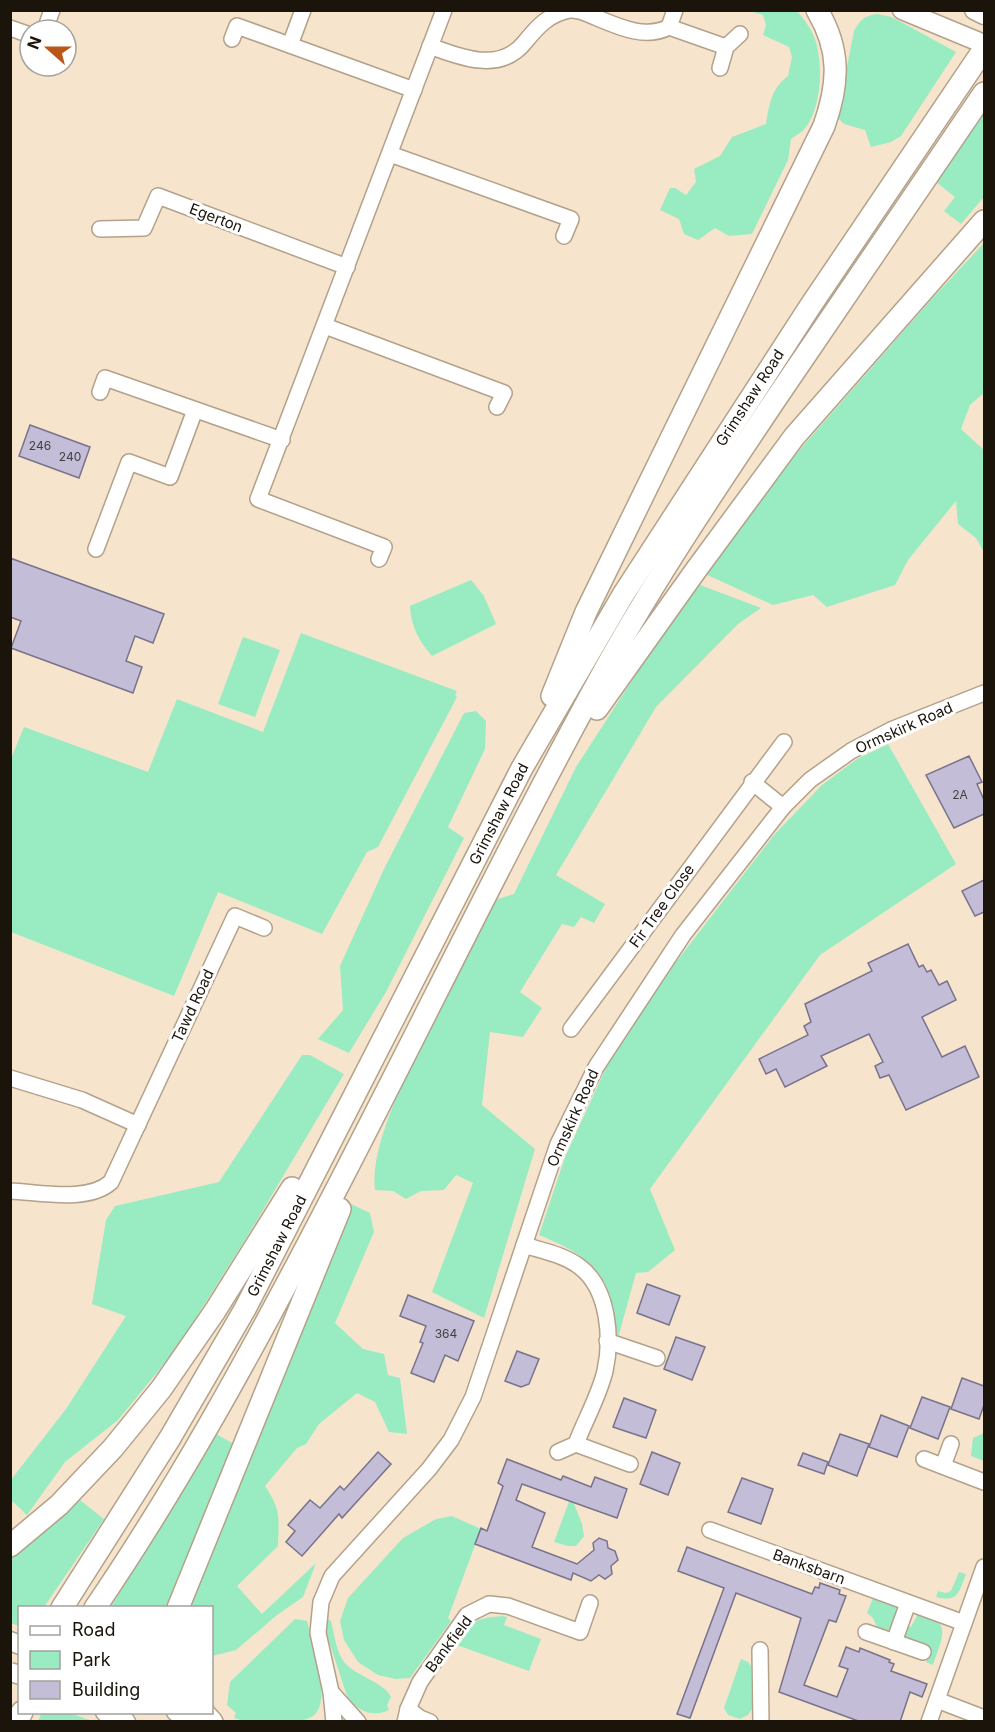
<svg xmlns="http://www.w3.org/2000/svg" width="995" height="1732" viewBox="0 0 995 1732" font-family="Inter,sans-serif">
	<style>
		.green { fill: #99ecc2 }
		.building { fill: #c3bdd8; stroke: #78728b; stroke-width: 1.5 }
		.lines { fill: none; stroke-linecap: round; stroke-linejoin: round }
		.minor-casing { stroke: #b3a18a; stroke-width: 18 }
		.tertiary-casing { stroke: #b3a18a; stroke-width: 21 }
		.secondary-casing { stroke: #b3a18a; stroke-width: 24 }
		.minor { stroke: #fff; stroke-width: 15 }
		.tertiary { stroke: #fff; stroke-width: 18 }
		.secondary { stroke: #fff; stroke-width: 21 }
		.tertiary-bridge-casing { stroke: #b3a18a; stroke-width: 21; stroke-linecap: butt }
		.tertiary-bridge { stroke: #fff; stroke-width: 18 }
		.labels { text-anchor: middle; stroke-width: 6; stroke-linejoin: round; paint-order: stroke }
		.number-label { font-size: 12px; fill: #443e3e }
		.street-label { font-size: 15px; fill: #1a140b; stroke: #fff }
	</style>
	<rect width="100%" height="100%" fill="#f7e4cc"/>
	<g class="green">
		<path d="M750 11H797C804 19 811 28 815 39 823 63 822 106 806 127 803 132 796 135 791 139L788 160 752 234 729 236 715 228 698 240 684 234 679 219 660 210 670 188H675L686 195 696 182 694 169 720 156 732 137 766 124C769 105 772 87 788 76L792 57 789 47 763 35 766 25 763 15Z"/>
		<path d="M877 14 892 17 956 52 901 136 891 142 871 147 865 130 844 124 837 117 854 31C860 20 864 16 877 14Z"/>
		<path d="M984 108V197L961 224 944 211 955 197 936 182Z"/>
		<path d="M984 243V393L970 405 961 429 984 450V552L976 538 958 524 956 501 908 560 895 585 827 607 813 595 773 605 703 573 762 493 929 302Z"/>
		<path d="M471 580 484 596 496 624 432 656C419 641 411 627 410 606Z"/>
		<path d="M695 583 761 608 738 624 656 707 556 875 605 904 594 923 581 917 574 927 562 924 520 992 542 1008 523 1037 490 1032 482 1105 535 1149 484 1318 432 1292 473 1183 456 1175 444 1190 421 1191 406 1199 393 1191 375 1190C369 1144 410 1068 430 1026 450 984 470 942 491 901L514 894 576 767Z"/>
		<path d="M301 633 457 691 455 695 457 697 378 847 367 852 322 934 218 892 174 996 11 932V759L24 727 148 772 177 699 263 732Z"/>
		<path d="M243 637 280 650 255 717 218 704Z"/>
		<path d="M476 711 486 721 485 749 448 827 464 838 386 992 349 1053 318 1039 343 1010 340 966 384 869 464 713Z"/>
		<path d="M888 744 956 864 820 955 650 1189 675 1250 648 1272 636 1273 618 1338C614 1322 613 1303 607 1288 594 1258 567 1247 539 1235L565 1157 611 1057 663 979 774 835 822 785 857 759Z"/>
		<path d="M302 1055H310L344 1074 248 1235 177 1348 118 1420 65 1462 27 1515 11 1500 10 1481 66 1409 126 1316 92 1304 106 1220 115 1206 219 1182Z"/>
		<path d="M351 1204 370 1213 374 1232 335 1323 363 1349 384 1354 388 1375 400 1378 407 1434 389 1432 375 1402 357 1393 319 1424 306 1444 297 1448 265 1486C281 1510 279 1517 278 1546L237 1586 262 1614 316 1563 303 1597 277 1615 236 1650 212 1656V1608H184L190 1587Z"/>
		<path d="M984 1433V1461L971 1456 973 1438Z"/>
		<path d="M216 1434 236 1445 168 1607 110 1608Z"/>
		<path d="M571 1496 582 1524 584 1536 576 1546H568L554 1542Z"/>
		<path d="M80 1500 104 1519 44 1607 20 1608 19 1626 11 1623 10 1556 26 1547Z"/>
		<path d="M452 1516 481 1529 448 1618 451 1621 410 1678 396 1679 378 1675 358 1662 344 1640 340 1621 348 1598 403 1538 436 1519Z"/>
		<path d="M959 1572 966 1574C959 1592 958 1603 936 1597L938 1591 946 1593 951 1591Z"/>
		<path d="M873 1598 898 1606C899 1615 895 1626 887 1631L877 1627 873 1618 867 1613Z"/>
		<path d="M918 1614C955 1619 941 1641 933 1665L926 1662 930 1651 905 1638 908 1626 911 1627Z"/>
		<path d="M503 1616 507 1617 504 1625 541 1639 529 1671 457 1645C473 1621 474 1618 503 1616Z"/>
		<path d="M326 1618 331 1621C334 1633 336 1649 342 1659 351 1675 385 1682 391 1697L387 1705 389 1710C372 1718 357 1711 347 1696L326 1632Z"/>
		<path d="M295 1619 307 1621C312 1642 333 1701 313 1716 304 1722 291 1722 281 1722 265 1722 249 1723 234 1718L236 1713 227 1705 230 1682Z"/>
		<path d="M741 1659 748 1662 751 1666 752 1709 748 1715 740 1719 728 1715 724 1708Z"/>
		<path d="M42 1712 69 1713 93 1721H38Z"/>
	</g>
	<g class="building">
		<path d="M30 425 90 447 79 478 19 456Z"/>
		<path d="M10 558 164 614 153 643 135 636 126 661 142 667 133 693 11 648 21 621 10 617Z"/>
		<path d="M969 756 982 782 977 784 984 800V814L954 828 926 775Z"/>
		<path d="M984 880V912L975 916 962 891Z"/>
		<path d="M908 944 919 967 923 965 927 972 931 970 939 985 947 981 956 1000 922 1017 942 1057 965 1046 979 1077 906 1110 889 1075 880 1078 875 1066 883 1062 869 1034 821 1056 827 1066 785 1087 776 1069 766 1074 759 1059 808 1035 804 1026 811 1022 805 1004 872 971 868 963Z"/>
		<path d="M647 1284 680 1296 669 1325 637 1313Z"/>
		<path d="M408 1295 474 1321 458 1361 445 1355 434 1382 411 1373 423 1343 420 1342 426 1326 400 1316Z"/>
		<path d="M676 1337 705 1347 692 1380 664 1369Z"/>
		<path d="M517 1351 539 1359 529 1384 521 1387 505 1381Z"/>
		<path d="M962 1378 984 1386V1405L979 1419 951 1409Z"/>
		<path d="M922 1397 950 1407 938 1439 910 1428Z"/>
		<path d="M624 1398 656 1410 646 1438 613 1427Z"/>
		<path d="M881 1415 909 1426 897 1457 869 1447Z"/>
		<path d="M840 1434 869 1444 857 1476 828 1465Z"/>
		<path d="M378 1452 391 1464 342 1518 339 1514 302 1556 286 1542 295 1531 288 1525 310 1500 320 1508 340 1486 344 1490Z"/>
		<path d="M652 1452 680 1463 668 1495 640 1484Z"/>
		<path d="M803 1453 828 1462 824 1474 798 1465Z"/>
		<path d="M507 1459 561 1480 563 1476 591 1487 595 1477 627 1489 617 1518 522 1484 516 1500 545 1513 532 1547 577 1564 594 1550 593 1543 599 1538 607 1541 608 1548 615 1551 618 1560 611 1566 612 1574 605 1579 599 1575 591 1581 573 1573 571 1580 475 1544 481 1528 487 1531 503 1486 498 1483Z"/>
		<path d="M742 1478 773 1489 761 1524 728 1512Z"/>
		<path d="M687 1547 812 1594 815 1587 819 1588 820 1583 840 1590 839 1594 846 1596 836 1622 829 1620 804 1685 837 1697 848 1669 839 1666 846 1647 859 1652 860 1648 890 1660 889 1662 894 1664 891 1671 927 1684 922 1697 910 1692 900 1722H861L779 1692 801 1618 736 1593 690 1718 677 1714 724 1588 678 1571Z"/>
	</g>
	<g class="lines">
		<defs>
			<g id="minor">
				<path d="M573 10 580 11C608 21 641 42 669 27L675 10"/>
				<path d="M669 27 726 47"/>
				<path d="M10 28 30 35"/>
				<path d="M45 30 52 10"/>
				<path d="M232 39 237 26 414 90"/>
				<path d="M290 45 303 10"/>
				<path d="M430 46C461 58 501 73 525 42 538 26 549 14 570 10"/>
				<path d="M720 68 726 47 740 34"/>
				<path d="M390 154 571 219 564 236"/>
				<path d="M100 229 144 228 158 196 347 267"/>
				<path d="M325 326 504 393 497 407"/>
				<path d="M100 392 105 378 282 440"/>
				<path d="M96 549 129 462 170 477 195 410"/>
				<path d="M379 559 384 547 258 499 444 10"/>
				<path d="M752 782 783 807"/>
				<path d="M571 1029 784 742"/>
				<path d="M10 1078 82 1100 138 1125"/>
				<path d="M10 1191C39 1192 88 1203 111 1182L235 916 264 928"/>
				<path d="M524 1245C543 1251 565 1255 580 1267 609 1289 612 1339 605 1371 599 1396 585 1420 576 1444L558 1452"/>
				<path d="M607 1341 657 1358"/>
				<path d="M576 1444 630 1464"/>
				<path d="M924 1459 984 1482"/>
				<path d="M943 1466 951 1444"/>
				<path d="M710 1530 964 1623"/>
				<path d="M866 1632 923 1652"/>
				<path d="M894 1642 908 1603"/>
				<path d="M760 1650 761 1722"/>
				<path d="M331 1692 358 1722"/>
				<path d="M937 1700 984 1718"/>
				<path d="M408 1709 420 1718 430 1722"/>
				<path d="M334 1722 331 1692 318 1633 321 1602 332 1576 429 1469 451 1440 473 1397 558 1144 596 1067 683 935 783 807 810 780 851 751 893 729 984 693"/>
				<path d="M405 1722 408 1709 420 1682 467 1615 489 1604 508 1606 580 1632 590 1603"/>
				<path d="M929 1722 984 1567"/>
			</g>
			<g id="tertiary">
				<path d="M902 10 984 44"/>
				<path d="M974 10 984 15"/>
				<path d="M10 1641 20 1645"/>
				<path d="M105 1712 126 1722"/>
				<path d="M176 1712 199 1722"/>
			</g>
			<g id="secondary">
				<path d="M552 696 586 612 824 126C839 84 841 50 817 10"/>
				<path d="M597 709 696 570 794 437 984 221"/>
				<path d="M10 1546 59 1505 113 1448 161 1389 215 1311 292 1188"/>
				<path d="M62 1608 170 1438 245 1309 522 768 623 595 811 305 984 49"/>
				<path d="M95 1608C176 1489 246 1362 313 1234 412 1046 503 854 605 669 657 576 716 488 775 400 844 297 914 195 984 93"/>
				<path d="M178 1608 340 1209"/>
				<path d="M203 1712 212 1722"/>
				<path d="M16 1722 22 1712"/>
			</g>
		</defs>
		<use href="#minor" class="minor-casing"/>
		<use href="#tertiary" class="tertiary-casing"/>
		<use href="#secondary" class="secondary-casing"/>
		<use href="#minor" class="minor"/>
		<use href="#tertiary" class="tertiary"/>
		<use href="#secondary" class="secondary"/>
		<defs>
			<path id="tertiary-bridge" d="M10 1672 20 1675"/>
		</defs>
		<use href="#tertiary-bridge" class="tertiary-bridge-casing"/>
		<use href="#tertiary-bridge" class="tertiary-bridge"/>
	</g>
	<g class="labels">
		<g class="number-label">
			<text x="40" y="450">246</text>
			<text x="70" y="461">240</text>
			<text x="960" y="799">2A</text>
			<text x="446" y="1338">364</text>
		</g>
		<g class="street-label">
			<text transform="translate(216 218) rotate(21)" y="5">Egerton</text>
			<text transform="translate(750 398) rotate(-57)" y="5">Grimshaw Road</text>
			<text transform="translate(904 728) rotate(-24)" y="5">Ormskirk Road</text>
			<text transform="translate(499 814) rotate(-63)" y="5">Grimshaw Road</text>
			<text transform="translate(662 906) rotate(-54)" y="5">Fir Tree Close</text>
			<text transform="translate(193 1006) rotate(-65)" y="5">Tawd Road</text>
			<text transform="translate(573 1118) rotate(-66)" y="5">Ormskirk Road</text>
			<text transform="translate(277 1246) rotate(-63)" y="5">Grimshaw Road</text>
			<text transform="translate(809 1567) rotate(20)" y="5">Banksbarn</text>
			<text transform="translate(449 1644) rotate(-53)" y="5">Bankfield</text>
		</g>
	</g>
	<rect width="995" height="1732" fill="none" stroke="#1a140b" stroke-width="24"/>
	<rect x="18" y="1606" width="195" height="108" fill="#ffffff" stroke="#a3a19d" stroke-width="1.5"/>
	<rect x="30" y="1626" width="30" height="9" fill="#ffffff" stroke="#a3a19d" stroke-width="1.5"/>
	<text x="72" y="1636" font-size="18" fill="#1a140b">Road</text>
	<rect x="30" y="1651" width="30" height="18" fill="#99ecc2" stroke="#a3a19d" stroke-width="1.5"/>
	<text x="72" y="1666" font-size="18" fill="#1a140b">Park</text>
	<rect x="30" y="1681" width="30" height="18" fill="#c3bdd8" stroke="#a3a19d" stroke-width="1.5"/>
	<text x="72" y="1696" font-size="18" fill="#1a140b">Building</text>
	<g transform="translate(48 48) rotate(291)"><circle r="28" fill="#ffffff" stroke="#a3a19d" stroke-width="1.5"/>
	<path d="M0-4.5L10 22L0 15L-10 22Z" fill="#b9571a"/>
	<text y="-9" font-size="16" font-weight="bold" text-anchor="middle" fill="#1a140b">N</text>
	</g>
</svg>
